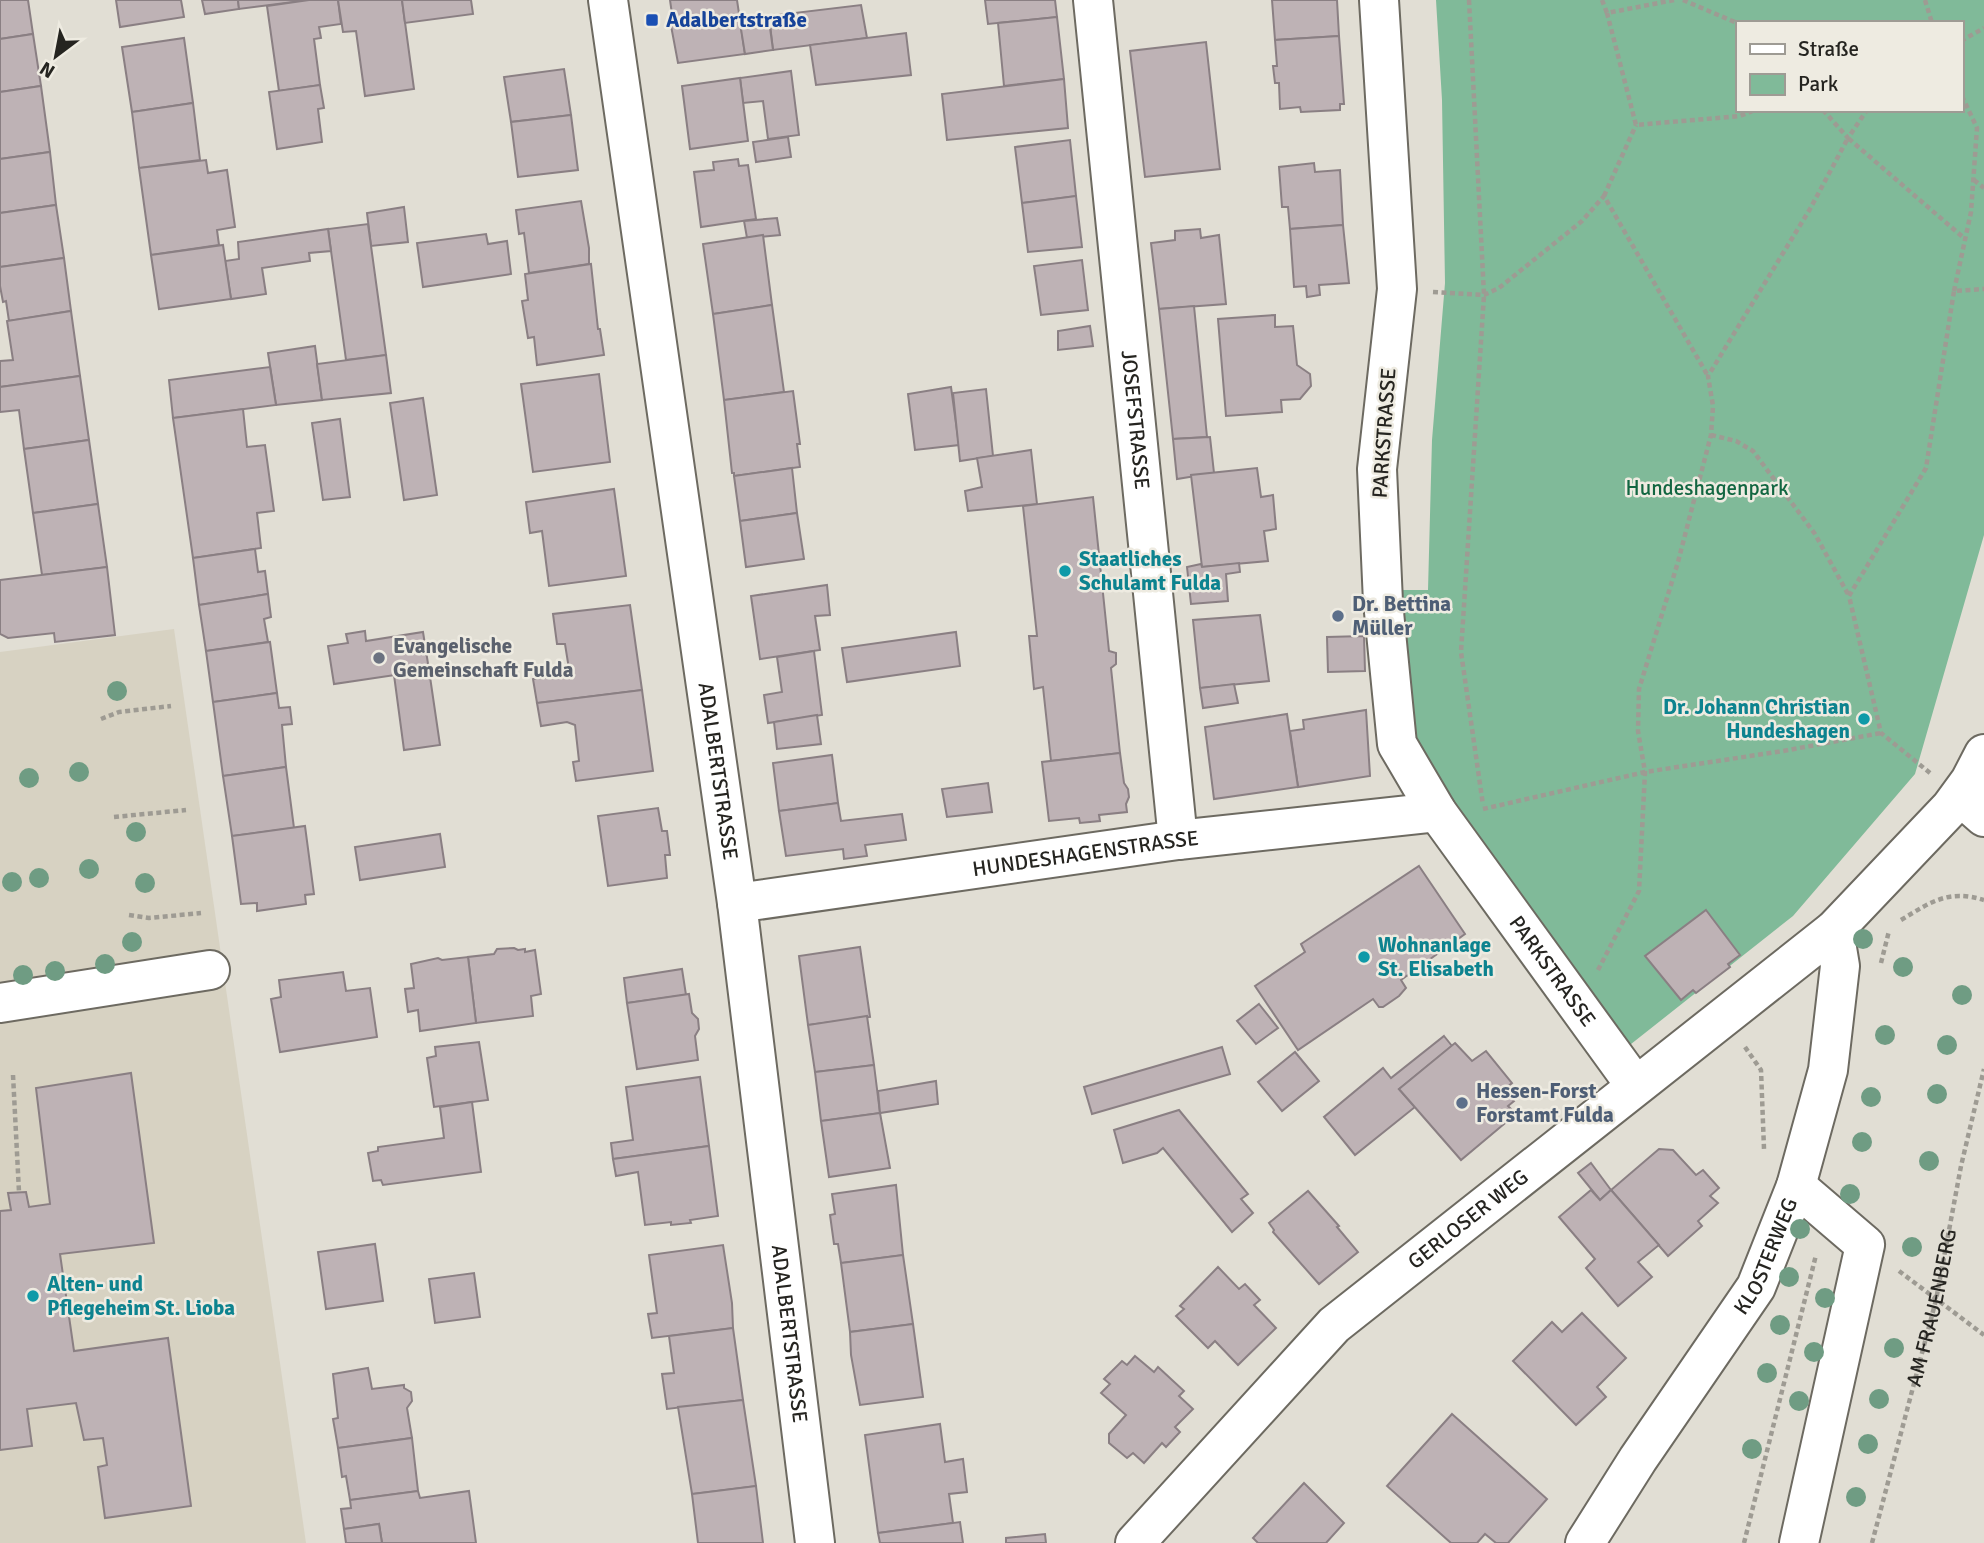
<svg xmlns="http://www.w3.org/2000/svg" width="1984" height="1543" viewBox="0 0 1984 1543" font-family="Signika,sans-serif">
	<style>
		.built { fill: #d7d2c2 }
		.green { fill: #80ba99; fill-rule: evenodd }
		.building { fill: #beb2b5; stroke: #8a7f83; stroke-width: 2 }
		.lines { fill: none; stroke-linecap: round; stroke-linejoin: round }
		.minor-casing { stroke: #6d6a61; stroke-width: 42 }
		.path { stroke: #9e9b93; stroke-width: 4.5; stroke-dasharray: 5 3.5; stroke-linecap: butt }
		.minor { stroke: #fff; stroke-width: 38 }
		.tree { fill: #6f9c83 }
		.transit-dot { fill: #1a4fb4; stroke: #eeebe1; stroke-width: 2.5 }
		.culture-dot { fill: #0f9aa8; stroke: #eeebe1; stroke-width: 2.5 }
		.service-dot { fill: #5c6f8a; stroke: #eeebe1; stroke-width: 2.5 }
		.worship-dot { fill: #6b7280; stroke: #eeebe1; stroke-width: 2.5 }
		.labels { text-anchor: middle; stroke-width: 5; stroke-linejoin: round; paint-order: stroke }
		.transit-label { font-size: 21px; font-weight: bold; fill: #164399; stroke: #eeebe1; text-anchor: start }
		.street-label { font-size: 21px; fill: #252420; stroke: #eeebe1 }
		.park-label { font-size: 21px; fill: #126641; stroke: #eeebe1 }
		.culture-label { font-size: 21px; font-weight: bold; fill: #0d838f; stroke: #eeebe1; text-anchor: start }
		.service-label { font-size: 21px; font-weight: bold; fill: #4e5e75; stroke: #eeebe1; text-anchor: start }
		.worship-label { font-size: 21px; font-weight: bold; fill: #5b616d; stroke: #eeebe1; text-anchor: start }
	</style>
	<rect width="100%" height="100%" fill="#e1ded4"/>
	<path class="built" d="M174 629 306 1543H0V652Z"/>
	<path class="green" d="M1436 0H1984V535L1915 774 1793 916 1626 1048 1413 745 1395 590H1428L1432 440 1445 283 1442 100ZM1737 23H1961V110H1737Z"/>
	<g class="building">
		<path d="M0 0H28L33 34 0 39Z"/>
		<path d="M116 0H181L184 17 120 27Z"/>
		<path d="M202 0H238L239 9 205 14Z"/>
		<path d="M238 0H309L239 9Z"/>
		<path d="M309 0H338L341 24 319 27 321 38 314 39 320 85 279 91 267 6Z"/>
		<path d="M338 0H402L414 89 365 96 356 31 343 32Z"/>
		<path d="M402 0H471L473 14 405 23Z"/>
		<path d="M670 0H737L745 54 678 63 669 15 672 14Z"/>
		<path d="M985 0H1055L1057 17 988 24Z"/>
		<path d="M1272 0H1337L1339 36 1275 40Z"/>
		<path d="M861 5 867 38 773 50 769 16Z"/>
		<path d="M1057 17 1064 79 1004 86 998 23Z"/>
		<path d="M769 20 773 50 745 54 740 23Z"/>
		<path d="M906 33 911 75 816 85 810 45Z"/>
		<path d="M33 34 41 86 0 92V39Z"/>
		<path d="M1339 36 1344 104H1340V110L1301 112 1300 107 1280 109 1279 83H1275L1273 66H1277L1275 40Z"/>
		<path d="M184 38 193 103 132 112 122 47Z"/>
		<path d="M1206 42 1220 169 1145 177 1130 51Z"/>
		<path d="M564 69 571 115 511 122 504 77Z"/>
		<path d="M791 71 799 135 768 139 763 101 743 103 740 78Z"/>
		<path d="M740 78 748 141 690 149 682 86Z"/>
		<path d="M1064 79 1068 128 947 140 942 94Z"/>
		<path d="M320 85 324 108 318 109 322 142 277 149 269 92Z"/>
		<path d="M41 86 50 152 0 159V92Z"/>
		<path d="M193 103 200 160 139 168 132 112Z"/>
		<path d="M571 115 578 170 518 177 511 122Z"/>
		<path d="M788 137 791 157 756 162 753 142Z"/>
		<path d="M1070 140 1076 196 1022 203 1015 147Z"/>
		<path d="M50 152 56 205 0 213V159Z"/>
		<path d="M738 159 739 166 748 165 756 219 701 227 694 172 714 170 713 162Z"/>
		<path d="M206 160 208 173 227 170 235 227 217 230 219 245 151 255 139 168Z"/>
		<path d="M1314 163 1315 172 1340 170 1343 225 1290 229 1288 207H1282L1279 167Z"/>
		<path d="M1076 196 1082 247 1028 252 1022 203Z"/>
		<path d="M581 201 589 248V264L529 273 524 233 519 234 516 210Z"/>
		<path d="M56 205 64 258 0 267V213Z"/>
		<path d="M404 207 408 242 371 246 367 213Z"/>
		<path d="M777 218 780 235 747 238 744 221Z"/>
		<path d="M368 224 386 355 346 360 328 229Z"/>
		<path d="M1343 225 1349 283 1319 285 1320 295 1307 297 1306 286 1294 287 1290 229Z"/>
		<path d="M328 229 331 251 309 253 310 261 262 268 266 294 231 299 225 261 239 259 238 242Z"/>
		<path d="M1200 229 1201 238 1219 235 1226 304 1159 309 1151 243 1175 240V231Z"/>
		<path d="M486 234 488 244 507 241 511 274 423 287 417 243Z"/>
		<path d="M763 235 772 305 713 314 703 244Z"/>
		<path d="M223 245 231 299 159 309 151 255Z"/>
		<path d="M64 258 71 311 9 321 6 301 3 302 0 286V267Z"/>
		<path d="M1082 260 1088 310 1041 315 1034 266Z"/>
		<path d="M591 264 598 329H600L604 355 537 365 534 337 528 338 522 301 528 300 525 274Z"/>
		<path d="M772 305 784 392 724 400 713 314Z"/>
		<path d="M1194 306 1207 437 1173 439 1159 309Z"/>
		<path d="M71 311 80 376 0 387V361L13 360 7 321Z"/>
		<path d="M1275 315V327L1293 326 1297 365 1310 374 1311 386 1300 399 1281 400 1282 412 1226 416 1218 319Z"/>
		<path d="M1090 326 1093 346 1058 350V331Z"/>
		<path d="M315 346 322 400 276 405 268 353Z"/>
		<path d="M386 355 391 393 322 400 317 364Z"/>
		<path d="M270 367 276 405 173 418 169 380Z"/>
		<path d="M599 374 610 462 533 472 521 384Z"/>
		<path d="M80 376 89 440 24 449 19 410 0 412V387Z"/>
		<path d="M951 387 959 445 915 450 908 394Z"/>
		<path d="M986 389 993 456 960 461 953 393Z"/>
		<path d="M793 391 800 444H797L800 467 734 476V473H732L724 400Z"/>
		<path d="M423 398 437 495 404 500 390 403Z"/>
		<path d="M243 409 247 447 265 445 274 511 257 513 261 548 193 558 173 418Z"/>
		<path d="M340 419 350 497 323 500 312 423Z"/>
		<path d="M1210 437 1214 473 1177 479 1173 439Z"/>
		<path d="M89 440 98 504 33 513 24 449Z"/>
		<path d="M1031 450 1037 504 968 511 965 491 982 487 977 458Z"/>
		<path d="M792 468 797 513 740 521 734 476Z"/>
		<path d="M1257 468 1261 497 1273 495 1276 529 1264 531 1268 561 1202 567 1191 475Z"/>
		<path d="M614 489 626 576 549 586 542 531 530 533 526 502Z"/>
		<path d="M1093 497 1109 651 1116 653V664L1111 668 1120 753 1051 761 1043 687 1034 689 1029 636H1037L1023 506Z"/>
		<path d="M98 504 107 567 42 575 33 513Z"/>
		<path d="M797 513 804 559 746 567 740 521Z"/>
		<path d="M255 549 258 572 265 571 268 594 199 605 193 558Z"/>
		<path d="M1239 563 1240 572 1226 574 1228 601 1191 604 1187 567 1201 564 1202 567Z"/>
		<path d="M107 567 115 635 55 642 54 633 8 638 0 634V580Z"/>
		<path d="M827 585 830 615 815 616 820 650 760 659 751 596Z"/>
		<path d="M268 594 271 617 264 619 268 642 206 651 199 605Z"/>
		<path d="M630 605 642 690 537 703 533 679 563 675 569 669 565 644H557L553 614Z"/>
		<path d="M1260 615 1269 681 1200 688 1193 620Z"/>
		<path d="M365 631 366 641 423 632 429 670 334 684 328 646 348 643 346 634Z"/>
		<path d="M956 632 960 666 847 682 842 648Z"/>
		<path d="M1364 636 1365 671 1328 672 1327 637Z"/>
		<path d="M270 642 277 693 213 702 206 651Z"/>
		<path d="M814 651 822 715 768 723 764 695 782 692 777 657Z"/>
		<path d="M429 670 440 745 404 750 394 675Z"/>
		<path d="M1234 684 1238 703 1203 708 1200 688Z"/>
		<path d="M642 690 653 771 576 781 573 762 579 761 575 725 567 722 541 726 537 703Z"/>
		<path d="M277 693 279 708 290 707 292 724 282 725 286 767 223 776 213 702Z"/>
		<path d="M1366 710 1370 776 1298 787 1290 731 1304 729 1303 720Z"/>
		<path d="M1287 714 1298 787 1214 799 1205 727Z"/>
		<path d="M817 715 821 744 777 749 774 722Z"/>
		<path d="M1120 753 1124 783 1128 789 1129 797 1126 804 1127 812 1099 815 1100 821 1080 823 1079 818 1049 821 1042 762Z"/>
		<path d="M832 755 838 803 779 811 773 763Z"/>
		<path d="M286 767 294 828 232 836 223 776Z"/>
		<path d="M988 783 992 812 947 817 942 789Z"/>
		<path d="M838 803 841 821 902 814 906 840 865 845 867 856 844 859 843 849 786 856 779 811Z"/>
		<path d="M658 808 662 831H667L670 855H665L667 878 608 886 598 816Z"/>
		<path d="M305 826 314 894 305 895 306 904 257 911V903L241 904 232 836Z"/>
		<path d="M440 834 445 867 360 880 355 847Z"/>
		<path d="M1419 866 1465 934 1401 980 1406 988 1399 996 1383 1007H1379L1373 999 1298 1050 1255 986 1305 952 1301 944Z"/>
		<path d="M1706 910 1740 955 1728 964 1730 967 1696 993 1693 990 1681 1000 1645 956Z"/>
		<path d="M860 947 870 1017 808 1025 799 956Z"/>
		<path d="M514 948 518 950 525 949V952L535 950 541 994 531 996 533 1016 476 1023 468 957 494 954 497 949Z"/>
		<path d="M468 957 476 1023 420 1031 418 1010 408 1012 405 989 414 988 411 964 438 958 442 960Z"/>
		<path d="M682 969 686 995 627 1003 624 978Z"/>
		<path d="M343 972 346 991 370 988 377 1037 280 1052 271 999 281 997 279 980Z"/>
		<path d="M689 994 692 1013 698 1019 699 1029 695 1036 698 1060 637 1069 627 1003Z"/>
		<path d="M1259 1004 1278 1028 1256 1044 1237 1021Z"/>
		<path d="M867 1016 874 1065 815 1072 808 1025Z"/>
		<path d="M1444 1036 1452 1046 1399 1089 1415 1107 1355 1155 1324 1117 1383 1068 1391 1078Z"/>
		<path d="M479 1042 488 1100 434 1107 427 1058 436 1056 435 1047Z"/>
		<path d="M1455 1043 1472 1061 1486 1051 1512 1083 1505 1089 1514 1101 1508 1106 1516 1114 1461 1160 1399 1089Z"/>
		<path d="M1222 1047 1230 1074 1092 1114 1084 1087Z"/>
		<path d="M1295 1052 1319 1081 1282 1111 1258 1082Z"/>
		<path d="M874 1065 880 1113 821 1121 815 1072Z"/>
		<path d="M131 1073 154 1243 60 1254 74 1351 168 1338 191 1506 105 1518 98 1467 107 1465 103 1438 84 1440 76 1403 27 1409 32 1446 0 1450V1211L11 1210 8 1193 26 1192 29 1207 50 1204 36 1088Z"/>
		<path d="M700 1077 709 1146 613 1159 611 1143 633 1140 626 1087Z"/>
		<path d="M936 1081 938 1104 880 1113 878 1091Z"/>
		<path d="M472 1102 481 1172 383 1185 381 1180 373 1181 368 1153 378 1151V1147L444 1138 440 1107Z"/>
		<path d="M1179 1110 1248 1194 1241 1199 1253 1213 1232 1232 1163 1148 1157 1153 1123 1163 1114 1130Z"/>
		<path d="M880 1113 890 1168 829 1177 821 1121Z"/>
		<path d="M709 1146 718 1216 690 1220 691 1223 671 1225V1222L645 1225 638 1172 616 1176 613 1159Z"/>
		<path d="M1659 1149 1673 1150 1696 1175 1703 1170 1719 1188 1710 1196 1718 1203 1698 1221 1702 1226 1668 1256 1611 1190Z"/>
		<path d="M1591 1163 1611 1190 1600 1200 1578 1173Z"/>
		<path d="M896 1185 903 1255 841 1263 838 1244H834L830 1215 835 1214 832 1194Z"/>
		<path d="M1591 1190 1600 1200 1611 1190 1659 1245 1638 1262 1652 1277 1618 1306 1586 1268 1595 1259 1559 1217Z"/>
		<path d="M1308 1191 1339 1226 1337 1227 1358 1252 1319 1284 1273 1232 1274 1230 1269 1223Z"/>
		<path d="M375 1244 383 1301 326 1309 318 1252Z"/>
		<path d="M723 1245 732 1303 733 1328 652 1338 648 1314 657 1313 649 1255Z"/>
		<path d="M903 1255 913 1324 850 1332 841 1263Z"/>
		<path d="M1218 1267 1239 1289 1245 1284 1260 1300 1254 1305 1276 1328 1238 1365 1215 1341 1208 1348 1176 1316 1184 1309 1180 1306Z"/>
		<path d="M474 1273 480 1317 435 1323 429 1279Z"/>
		<path d="M1582 1313 1626 1358 1597 1387 1606 1397 1576 1425 1513 1361 1552 1322 1562 1332Z"/>
		<path d="M913 1324 923 1397 860 1405 851 1355 850 1332Z"/>
		<path d="M733 1328 743 1400 667 1409 662 1374 674 1373 669 1336Z"/>
		<path d="M1135 1356 1154 1372 1158 1367 1184 1391 1179 1396 1193 1409 1175 1427 1180 1432 1166 1447 1162 1443 1144 1463 1133 1453 1127 1458 1109 1443V1434L1126 1415 1101 1393 1110 1384 1104 1379 1122 1361 1127 1365Z"/>
		<path d="M368 1368 372 1389 404 1385V1388L411 1392 412 1401 407 1408 412 1438 338 1448 333 1419 338 1418 333 1374Z"/>
		<path d="M743 1400 756 1486 692 1494 678 1407Z"/>
		<path d="M1452 1414 1547 1499 1508 1543H1496L1485 1534 1477 1543H1451L1387 1486Z"/>
		<path d="M940 1424 945 1462 963 1459 967 1492 949 1494 953 1523 878 1533 865 1435Z"/>
		<path d="M412 1438 418 1491 350 1500 346 1476 342 1477 338 1448Z"/>
		<path d="M1304 1483 1344 1523 1326 1543H1258L1253 1538Z"/>
		<path d="M756 1486 763 1543H698L692 1494Z"/>
		<path d="M418 1491 420 1498 469 1491 476 1543H382L379 1524 344 1529 341 1509 351 1508 350 1500Z"/>
		<path d="M960 1522 963 1543H880L878 1533Z"/>
		<path d="M379 1524 382 1543H346L344 1529Z"/>
		<path d="M1045 1534 1046 1543H1006V1538Z"/>
	</g>
	<g class="lines">
		<defs>
			<g id="minor">
				<path id="s2" d="M608 0 737 903 815 1543"/>
				<path id="s3" d="M1093 0 1178 840"/>
				<path id="s4" d="M1379 0 1397 289 1377 469 1383 602 1397 744 1437 812 1635 1085"/>
				<path d="M1960 796 1984 817"/>
				<path id="s5" d="M737 903 1178 840 1437 812"/>
				<path d="M0 1003 210 970"/>
				<path d="M1796 1186 1865 1245 1799 1543"/>
				<path id="s6" d="M1135 1543 1334 1325 1834 930 1951 807 1970 781 1984 754"/>
				<path id="s7" d="M1585 1543 1638 1459 1756 1287 1796 1186 1828 1070 1840 966 1834 930"/>
			</g>
		</defs>
		<use href="#minor" class="minor-casing"/>
		<g class="path">
			<path d="M1469 0 1484 295 1461 652 1483 805"/>
			<path d="M1602 0 1607 13"/>
			<path d="M1674 0 1607 13 1636 125 1740 116 1755 110"/>
			<path d="M1683 0 1737 23"/>
			<path d="M1925 0 1932 23"/>
			<path d="M1961 41 1984 28"/>
			<path d="M1823 110 1848 138 1867 110"/>
			<path d="M1974 180 1984 188"/>
			<path d="M1604 196 1636 125"/>
			<path d="M1954 291 1971 212 1977 128 1961 94"/>
			<path d="M1433 292 1484 295 1499 288 1582 221 1604 196 1708 376"/>
			<path d="M1711 435 1736 441 1753 451 1815 534 1849 596"/>
			<path d="M101 719 119 712 171 706"/>
			<path d="M1930 773 1881 733 1849 596 1926 468 1954 291 1984 289"/>
			<path d="M1483 809 1645 772 1783 751 1881 733"/>
			<path d="M114 817 186 810"/>
			<path d="M129 915 149 918 201 913"/>
			<path d="M1901 920C1931 902 1948 889 1984 900"/>
			<path d="M1881 963 1889 931"/>
			<path d="M1598 970 1639 891 1645 772 1638 731 1639 689 1678 562 1711 435 1713 406 1708 376 1810 209 1848 138 1965 239"/>
			<path d="M1745 1047 1761 1070 1764 1149"/>
			<path d="M13 1075 19 1192"/>
			<path d="M1899 1271 1984 1335"/>
			<path d="M1744 1543 1816 1255"/>
			<path id="s1" d="M1872 1543 1936 1300 1961 1166 1984 1069"/>
		</g>
		<use href="#minor" class="minor"/>
	</g>
	<g class="tree">
		<circle cx="117" cy="691" r="10"/>
		<circle cx="79" cy="772" r="10"/>
		<circle cx="29" cy="778" r="10"/>
		<circle cx="136" cy="832" r="10"/>
		<circle cx="89" cy="869" r="10"/>
		<circle cx="39" cy="878" r="10"/>
		<circle cx="12" cy="882" r="10"/>
		<circle cx="145" cy="883" r="10"/>
		<circle cx="1863" cy="939" r="10"/>
		<circle cx="132" cy="942" r="10"/>
		<circle cx="105" cy="964" r="10"/>
		<circle cx="1903" cy="967" r="10"/>
		<circle cx="55" cy="971" r="10"/>
		<circle cx="23" cy="975" r="10"/>
		<circle cx="1962" cy="995" r="10"/>
		<circle cx="1885" cy="1035" r="10"/>
		<circle cx="1947" cy="1045" r="10"/>
		<circle cx="1937" cy="1094" r="10"/>
		<circle cx="1871" cy="1097" r="10"/>
		<circle cx="1862" cy="1142" r="10"/>
		<circle cx="1929" cy="1161" r="10"/>
		<circle cx="1850" cy="1194" r="10"/>
		<circle cx="1800" cy="1229" r="10"/>
		<circle cx="1912" cy="1247" r="10"/>
		<circle cx="1789" cy="1277" r="10"/>
		<circle cx="1825" cy="1298" r="10"/>
		<circle cx="1780" cy="1325" r="10"/>
		<circle cx="1894" cy="1348" r="10"/>
		<circle cx="1814" cy="1352" r="10"/>
		<circle cx="1767" cy="1373" r="10"/>
		<circle cx="1879" cy="1399" r="10"/>
		<circle cx="1799" cy="1401" r="10"/>
		<circle cx="1868" cy="1444" r="10"/>
		<circle cx="1752" cy="1449" r="10"/>
		<circle cx="1856" cy="1497" r="10"/>
	</g>
	<rect class="transit-dot" x="645" y="13" width="14" height="14" rx="3.5"/>
	<g class="culture-dot">
		<circle cx="1065" cy="571" r="7"/>
		<circle cx="1864" cy="719" r="7"/>
		<circle cx="1364" cy="957" r="7"/>
		<circle cx="33" cy="1296" r="7"/>
	</g>
	<g class="service-dot">
		<circle cx="1338" cy="616" r="7"/>
		<circle cx="1462" cy="1103" r="7"/>
	</g>
	<circle class="worship-dot" cx="379" cy="658" r="7"/>
	<g class="labels">
		<g class="transit-label">
			<text x="666" y="27">Adalbertstraße</text>
		</g>
		<g class="street-label">
			<text dy="7" stroke="none"><textPath href="#s3" startOffset="422">JOSEFSTRASSE</textPath></text>
			<text transform="translate(1384 433) rotate(-86)" y="7">PARKSTRASSE</text>
			<text dy="7" stroke="none"><textPath href="#s2" startOffset="779">ADALBERTSTRASSE</textPath></text>
			<text dy="7" stroke="none"><textPath href="#s5" startOffset="352">HUNDESHAGENSTRASSE</textPath></text>
			<text dy="7" stroke="none"><textPath href="#s4" startOffset="1022">PARKSTRASSE</textPath></text>
			<text dy="7" stroke="none"><textPath href="#s6" startOffset="466">GERLOSER WEG</textPath></text>
			<text dy="7" stroke="none"><textPath href="#s7" startOffset="340">KLOSTERWEG</textPath></text>
			<text dy="7" stroke="none"><textPath href="#s1" startOffset="243">AM FRAUENBERG</textPath></text>
			<text dy="7" stroke="none"><textPath href="#s2" startOffset="1346">ADALBERTSTRASSE</textPath></text>
		</g>
		<g class="park-label">
			<text x="1707" y="495">Hundeshagenpark</text>
		</g>
		<g class="culture-label">
			<text x="1079" y="566">Staatliches<tspan x="1079" dy="24">Schulamt Fulda</tspan></text>
			<text x="1850" y="714" text-anchor="end">Dr. Johann Christian<tspan x="1850" dy="24">Hundeshagen</tspan></text>
			<text x="1378" y="952">Wohnanlage<tspan x="1378" dy="24">St. Elisabeth</tspan></text>
			<text x="47" y="1291">Alten- und<tspan x="47" dy="24">Pflegeheim St. Lioba</tspan></text>
		</g>
		<g class="service-label">
			<text x="1352" y="611">Dr. Bettina<tspan x="1352" dy="24">Müller</tspan></text>
			<text x="1476" y="1098">Hessen-Forst<tspan x="1476" dy="24">Forstamt Fulda</tspan></text>
		</g>
		<g class="worship-label">
			<text x="393" y="653">Evangelische<tspan x="393" dy="24">Gemeinschaft Fulda</tspan></text>
		</g>
	</g>
	<rect x="1736" y="21" width="228" height="91" fill="#eeebe1" stroke="#9e9b94" stroke-width="2"/>
	<rect x="1750" y="44" width="35" height="10" fill="#ffffff" stroke="#9e9b94" stroke-width="2"/>
	<text x="1798" y="56" font-size="21" fill="#252420">Straße</text>
	<rect x="1750" y="74" width="35" height="21" fill="#80ba99" stroke="#9e9b94" stroke-width="2"/>
	<text x="1798" y="91" font-size="21" fill="#252420">Park</text>
	<g transform="translate(56 56) rotate(212)" stroke="#eeebe1" stroke-width="5" paint-order="stroke">
	<path d="M0-5L12 26L0 18L-12 26Z" fill="#252420"/>
	<text y="-10" font-size="19" font-weight="bold" text-anchor="middle" fill="#252420">N</text>
	</g>
</svg>
